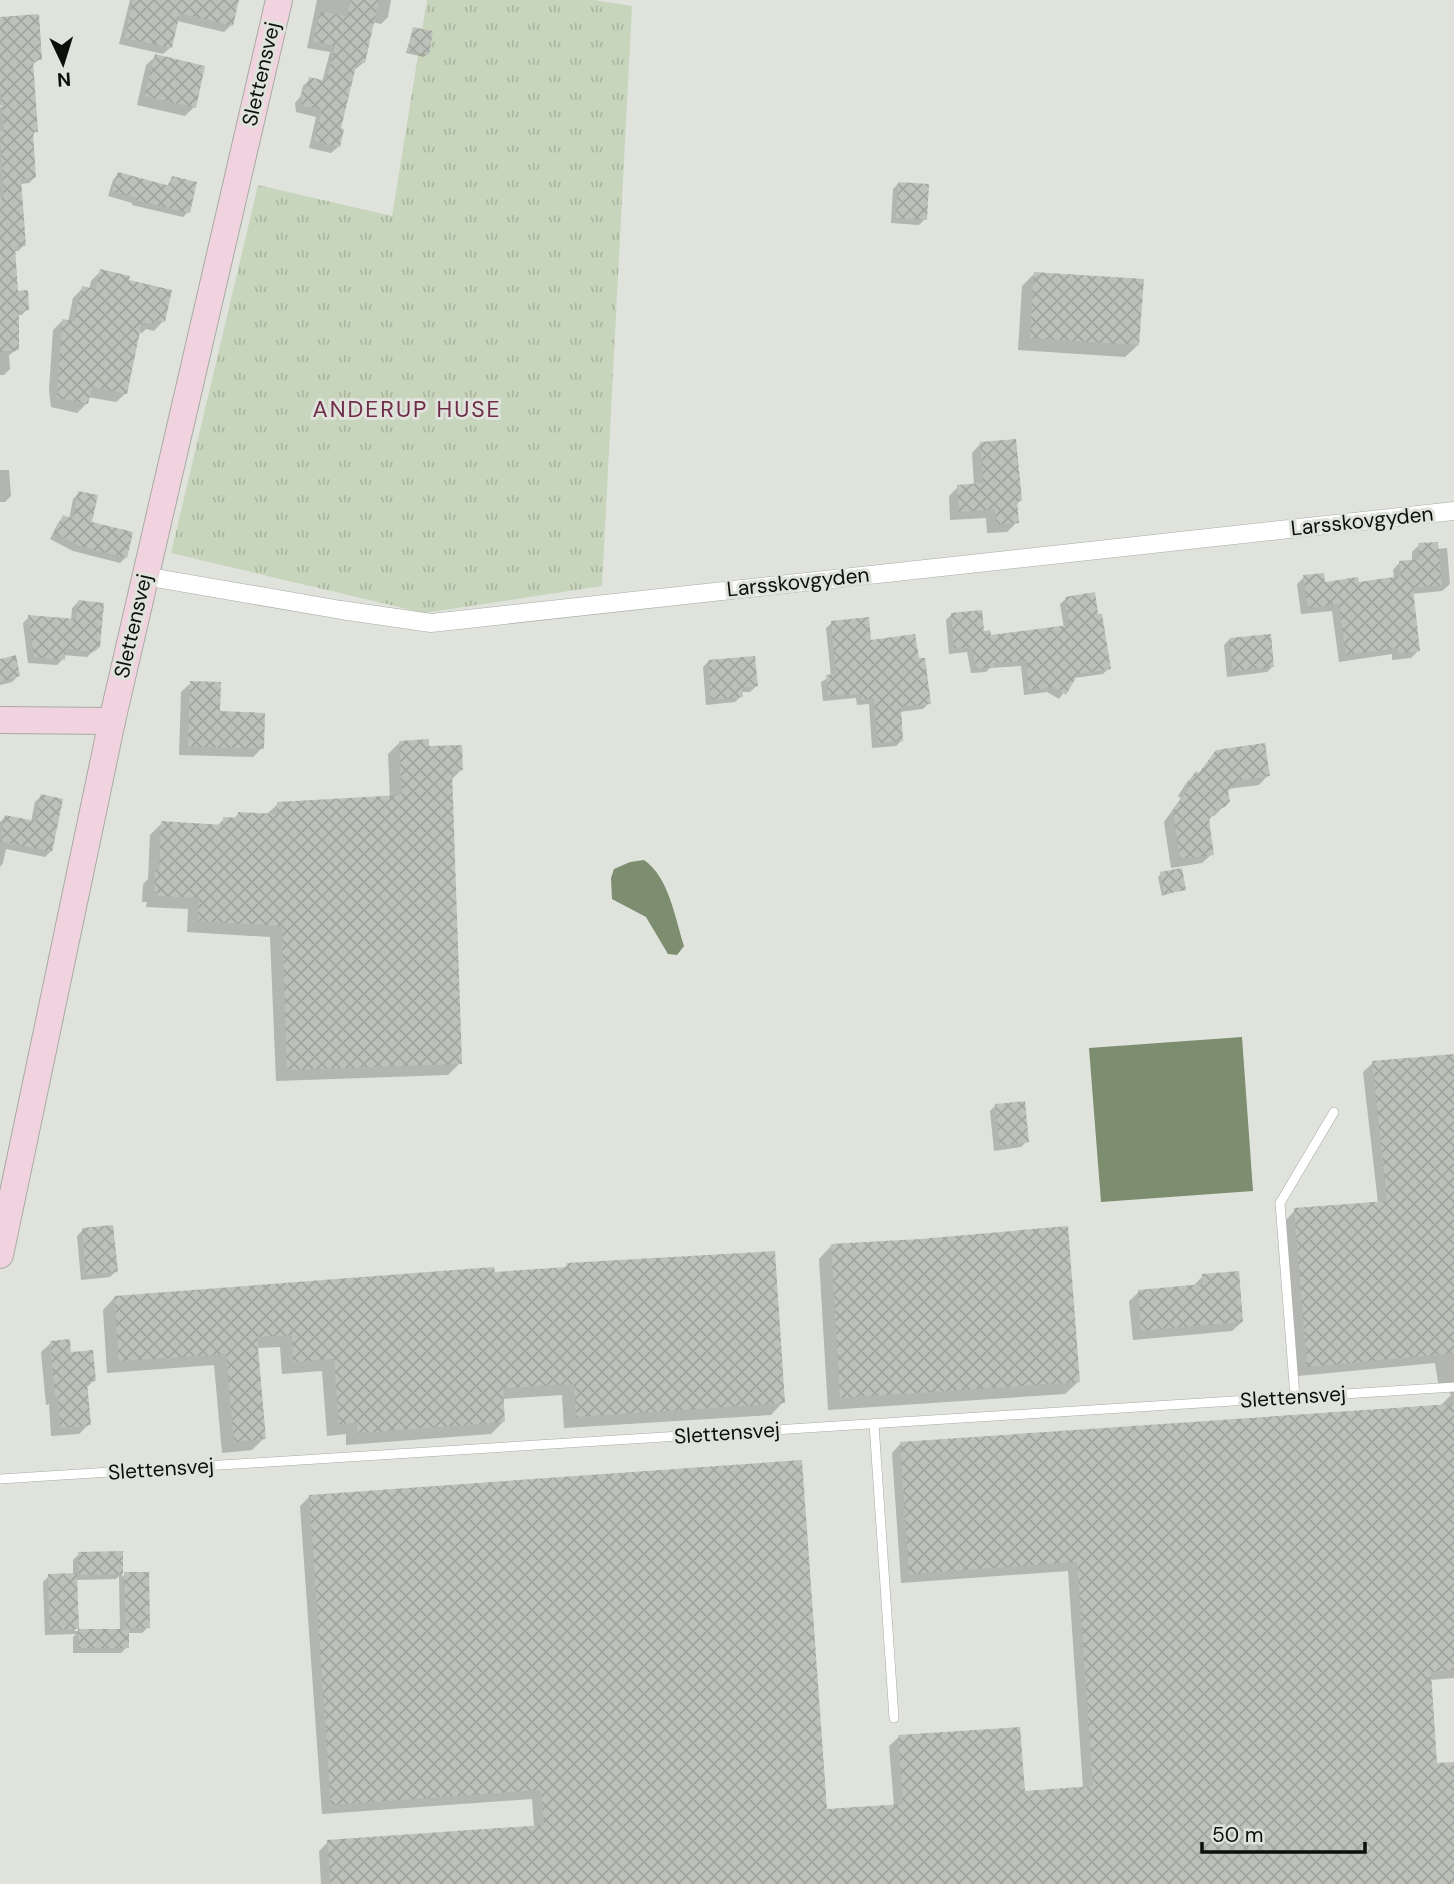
<svg xmlns="http://www.w3.org/2000/svg" width="1454" height="1884" viewBox="0 0 1454 1884" font-family="'DM Sans',sans-serif">
	<style>
		.grass { fill: url(#grass-tufts) }
		.water { fill: #7d8d6f }
		.shadow { fill: #0003; fill-rule: evenodd }
		.building { fill: url(#building-cross-hatch) }
		.lines { fill: none; stroke-linecap: round; stroke-linejoin: round }
		.lane-casing { stroke: #a7aba4; stroke-width: 10 }
		.street-casing { stroke: #a7aba4; stroke-width: 19 }
		.secondary-casing { stroke: #a7aba4; stroke-width: 28 }
		.lane { stroke: #fff; stroke-width: 9 }
		.street { stroke: #fff; stroke-width: 18 }
		.secondary { stroke: #f0d3de; stroke-width: 26 }
		.labels { text-anchor: middle; stroke-width: 6; stroke-linejoin: round; paint-order: stroke }
		.street-label { font-size: 21px; fill: #0d0f0c; stroke: #dfe3dc }
		.neighbourhood-label { font-size: 23px; letter-spacing: 2px; fill: #702d4a; stroke: #dfe3dc }
	</style>
	<defs>
		<pattern id="grass-tufts" width="24" height="20" patternUnits="userSpaceOnUse" patternTransform="scale(1.75)"><rect width="24" height="20" fill="#c8d5bd"/><path d="M3 7l-1-3M5 7V3M7 7l1-3M15 17l-1-3M17 17v-4M19 17l1-3" fill="none" stroke="#abb6a1"/></pattern>
		<pattern id="building-cross-hatch" width="8" height="8" patternUnits="userSpaceOnUse" patternTransform="scale(1.75)"><rect width="8" height="8" fill="#bdc1ba"/><path d="M0 0l8 8M0 8l8-8" fill="none" stroke="#a1a59f"/></pattern>
	</defs>
	<rect width="100%" height="100%" fill="#dfe3dc"/>
	<path class="grass" d="M427 0H594L632 6 602 586 424 613 171 553 258 185 392 216Z"/>
	<g class="water">
		<path d="M644 860C669 877 675 918 684 946L677 955 668 954 646 917 612 899 611 878 614 869 630 862Z"/>
		<path d="M1242 1037 1253 1191 1101 1202 1089 1048Z"/>
	</g>
	<g class="shadow">
		<path d="M130 0H226L231 25 224 32 177 21 171 47 163 54 119 44Z"/>
		<path d="M317 0H391L388 17 381 24 372 22 363 63 356 69H353L339 129 338 147 331 153 309 148 316 117 296 112 295 103 300 97 303 86 310 79 322 82 330 52 307 48Z"/>
		<path d="M0 19 40 59 32 65 36 131 32 136 35 177 29 183 20 184 24 245 18 251H13L16 293 27 309 22 315H17L18 349 9 355 10 369 4 375H0V107L4 106 0 105Z"/>
		<path d="M413 29 427 54 424 57 406 53Z"/>
		<path d="M156 56 194 107 185 116 137 105 146 65Z"/>
		<path d="M118 174 166 187 172 178 188 212 183 217 132 205V203L108 196 113 180Z"/>
		<path d="M899 183 925 219 919 225 891 223 893 189Z"/>
		<path d="M101 271 127 282 163 321 154 331 146 329 142 333 138 332 126 393 116 402 88 397 87 403 77 413 51 407 49 390 53 330 62 321 68 322 73 298 83 288 89 290 91 281Z"/>
		<path d="M1035 273 1138 345 1125 357 1018 350 1022 286Z"/>
		<path d="M981 443 1020 501 1016 505 1017 522 1007 532 987 533 986 518 950 520 949 496 958 487 974 486 972 453Z"/>
		<path d="M0 470H9L11 496 5 502H0Z"/>
		<path d="M79 493 90 524 126 557 120 563 73 551 50 539 58 523 64 517 69 520 73 499Z"/>
		<path d="M1419 545 1437 549 1447 548 1450 584 1442 591 1412 594 1419 650 1411 658 1392 660V654L1339 662 1332 611 1301 614 1297 584 1304 577 1323 584H1357L1394 579 1393 570 1400 562 1412 561V552Z"/>
		<path d="M1066 599 1109 668 1103 674 1074 678 1059 699 1047 692 1024 695 1021 666 990 668 986 672 971 673 967 652 949 654 946 620 951 615 989 637 1064 628 1060 604Z"/>
		<path d="M78 602 98 646 87 657 63 655V659L57 665 28 663 23 623 29 617 71 621 72 608Z"/>
		<path d="M832 623 869 642 929 703 923 709 899 712 902 740 896 746 872 748 869 704 857 705 856 698 823 701 821 682 831 676 826 628Z"/>
		<path d="M1230 639 1273 666 1267 672 1227 677 1224 645Z"/>
		<path d="M0 661 18 676 12 682 0 685Z"/>
		<path d="M709 661 756 686 750 692H741V696L735 702 706 705 703 667Z"/>
		<path d="M191 683 218 713 262 748 253 757 179 755 181 692Z"/>
		<path d="M400 742 427 748 461 770 451 780 460 1063 448 1075 276 1081 270 937 187 932 188 909 146 907 147 902H142L143 884 148 879 150 835 162 823 217 826 224 819 233 820 239 813 266 815 278 804 390 798 388 754Z"/>
		<path d="M1217 751 1268 775 1259 785 1228 789 1224 806 1214 816 1209 817 1212 854 1202 863 1171 868 1164 822 1181 798 1178 796 1187 782 1196 773 1198 774Z"/>
		<path d="M41 796 51 851 45 857 6 849 3 863 0 867V822L5 817 31 822 35 802Z"/>
		<path d="M1161 874 1184 889 1162 896 1158 877Z"/>
		<path d="M1454 1056V1678L1430 1680 1435 1765 1454 1763V1884H321L319 1851 328 1842 534 1827 532 1799 322 1814 300 1506 310 1496 826 1811 894 1806 889 1746 899 1737 1023 1793 1083 1788 1068 1571 901 1583 892 1453 901 1443 1441 1405 1451 1395 1447 1389H1439L1435 1363 1298 1376 1286 1220 1295 1210 1378 1203 1363 1072 1373 1063Z"/>
		<path d="M996 1105 1027 1141 1021 1147 994 1151 990 1111Z"/>
		<path d="M83 1230 116 1271 110 1277 81 1280 77 1236Z"/>
		<path d="M831 1246 1078 1382 1065 1394 828 1410 819 1259Z"/>
		<path d="M568 1264 783 1402 771 1415 564 1428 562 1395 502 1399 503 1422 491 1434 346 1445V1434L327 1436 322 1371 282 1374 280 1347 256 1348 264 1438 252 1450 222 1453 214 1365 107 1373 103 1310 115 1297 563 1269Z"/>
		<path d="M1203 1276 1242 1322 1232 1331 1133 1340 1129 1301 1139 1292 1194 1285Z"/>
		<path d="M51 1343 70 1354 94 1380 86 1388 89 1424 79 1434 51 1436 49 1404 46 1405 41 1352Z"/>
		<path d="M121 1553 122 1577 125 1574 148 1627 142 1633H127V1647L121 1653H73V1637L76 1634 45 1635 43 1582 49 1576 73 1575V1560L79 1554ZM119 1576 120 1631H74L77 1628 75 1580 116 1579Z"/>
	</g>
	<g class="building">
		<path d="M133 0H239L233 26 180 13 172 48 125 38Z"/>
		<path d="M351 0H379L365 63 357 62 341 128 344 129 340 147 314 141 322 110 302 106 301 94 306 89 309 77 326 81 335 46 313 41 320 11 347 17Z"/>
		<path d="M39 14 42 60H33L38 132H33L36 178 21 179 26 246 15 247 18 291 28 290 29 310 19 311V350L0 352V198H4L0 134V131L4 130 0 87V17Z"/>
		<path d="M413 27 433 31 429 55 408 51Z"/>
		<path d="M155 54 205 66 196 108 145 96Z"/>
		<path d="M118 172 170 186 172 176 197 182 190 213 136 200V198L112 191Z"/>
		<path d="M898 182 929 184 927 220 896 218Z"/>
		<path d="M100 269 130 276 129 280 172 290 165 322 154 320 153 324 142 322 127 394 92 387 88 404 57 398 62 319 74 321 82 286 96 289Z"/>
		<path d="M1034 272 1144 279 1139 345 1030 338Z"/>
		<path d="M1016 439 1022 501H1017L1019 523 996 524 995 509 959 512 957 485 983 483 980 442Z"/>
		<path d="M78 491 98 495 92 522 133 532 127 558 80 546 54 533 63 515 73 519Z"/>
		<path d="M1438 542 1442 585 1413 588 1420 651 1399 654 1398 648 1346 655 1339 604 1308 608 1303 575 1324 573 1325 582 1358 577 1359 582 1401 576 1399 561 1420 559 1418 543Z"/>
		<path d="M1095 592 1098 614H1102L1111 669 1078 674 1066 695 1054 687 1029 690 1026 661 993 663 994 667 976 669 972 647 954 649 951 613 982 610 984 631 990 630 991 635 1069 625 1065 597Z"/>
		<path d="M78 600 104 603 100 647 94 652 66 649 65 660 34 657 28 615 76 619Z"/>
		<path d="M869 617 871 640 915 634 919 658H925L931 704 901 707 903 741 878 743 874 699 862 700 861 694 828 696 826 675 836 674 831 621Z"/>
		<path d="M1271 634 1274 667 1233 671 1229 638Z"/>
		<path d="M16 655 20 676 0 682V659Z"/>
		<path d="M755 656 758 686 742 688 743 697 711 700 708 660Z"/>
		<path d="M190 681 221 682 220 711 265 713 264 749 188 746Z"/>
		<path d="M429 739V746L462 745 463 770 452 771 462 1064 287 1070 282 926 198 921 199 898 157 896 158 891H154L155 870H159L161 821 223 825V817L238 818V812L277 814V802L402 795 399 741Z"/>
		<path d="M1265 743 1270 776 1236 781 1228 792 1230 801 1225 807 1217 809 1209 820 1214 855 1180 859 1173 811 1189 788 1186 785 1196 771 1199 773 1216 750Z"/>
		<path d="M41 794 63 799 52 852 0 841 5 815 35 821Z"/>
		<path d="M1182 868 1186 890 1164 894 1160 872Z"/>
		<path d="M1454 1054V1353L1307 1367 1294 1208 1387 1201 1372 1061Z"/>
		<path d="M1025 1101 1029 1142 1000 1146 995 1104Z"/>
		<path d="M113 1225 118 1272 86 1275 82 1228Z"/>
		<path d="M1068 1226 1080 1382 840 1398 831 1244 920 1239Z"/>
		<path d="M775 1251 785 1403 576 1417 574 1384 503 1388 505 1422 358 1433 357 1423 339 1424 334 1359 293 1362 292 1335 257 1337 266 1439 234 1442 226 1354 119 1361 114 1296 494 1267 495 1272 567 1267V1263Z"/>
		<path d="M1239 1271 1243 1322 1141 1331 1138 1290 1203 1284 1202 1274Z"/>
		<path d="M70 1339 71 1352 93 1350 96 1381 87 1382 91 1425 60 1428 58 1396H55L50 1341Z"/>
		<path d="M1454 1404V1670L1431 1672 1437 1763 1454 1762V1884H331L327 1840 544 1825 541 1790 331 1805 309 1495 802 1460 827 1809 903 1804 898 1735 1020 1727 1025 1791 1093 1786 1077 1562 909 1574 900 1442Z"/>
		<path d="M123 1551V1574L79 1575 78 1552Z"/>
		<path d="M124 1572H149L150 1628H126Z"/>
		<path d="M77 1573 79 1629 50 1630 48 1574Z"/>
		<path d="M78 1629H129V1648H79Z"/>
	</g>
	<g class="lines">
		<defs>
			<g id="lane">
				<path d="M1295 1397 1280 1203 1334 1112"/>
				<path d="M874 1424 894 1718"/>
				<path d="M0 1479 1454 1387"/>
			</g>
			<path id="street" d="M144 576 341 610 431 623 1454 511"/>
			<g id="secondary">
				<path d="M0 720 112 721"/>
				<path d="M0 1255 112 721 279 0"/>
			</g>
		</defs>
		<use href="#lane" class="lane-casing"/>
		<use href="#street" class="street-casing"/>
		<use href="#secondary" class="secondary-casing"/>
		<use href="#lane" class="lane"/>
		<use href="#street" class="street"/>
		<use href="#secondary" class="secondary"/>
	</g>
	<g class="labels">
		<g class="street-label">
			<text transform="translate(261 74) rotate(-77)" y="7">Slettensvej</text>
			<text transform="translate(1362 521) rotate(-6)" y="7">Larsskovgyden</text>
			<text transform="translate(798 582) rotate(-6)" y="7">Larsskovgyden</text>
			<text transform="translate(133 626) rotate(-77)" y="7">Slettensvej</text>
			<text transform="translate(1293 1397) rotate(-4)" y="7">Slettensvej</text>
			<text transform="translate(727 1433) rotate(-4)" y="7">Slettensvej</text>
			<text transform="translate(161 1469) rotate(-4)" y="7">Slettensvej</text>
		</g>
		<g class="neighbourhood-label">
			<text x="407" y="417">ANDERUP HUSE</text>
		</g>
	</g>
	<g transform="translate(63 63) rotate(176)" stroke="#dfe3dc" stroke-width="5" paint-order="stroke">
	<path d="M0-5L12 26L0 18L-12 26Z" fill="#0d0f0c"/>
	<text y="-10" font-size="19" font-weight="bold" text-anchor="middle" fill="#0d0f0c">N</text>
	</g>
	<path d="M1202 1842v10h163v-10" fill="none" stroke="#0d0f0c" stroke-width="3.5"/>
	<text x="1212" y="1842" font-size="21" fill="#0d0f0c" stroke="#dfe3dc" stroke-width="5" paint-order="stroke">50 m</text>
</svg>
